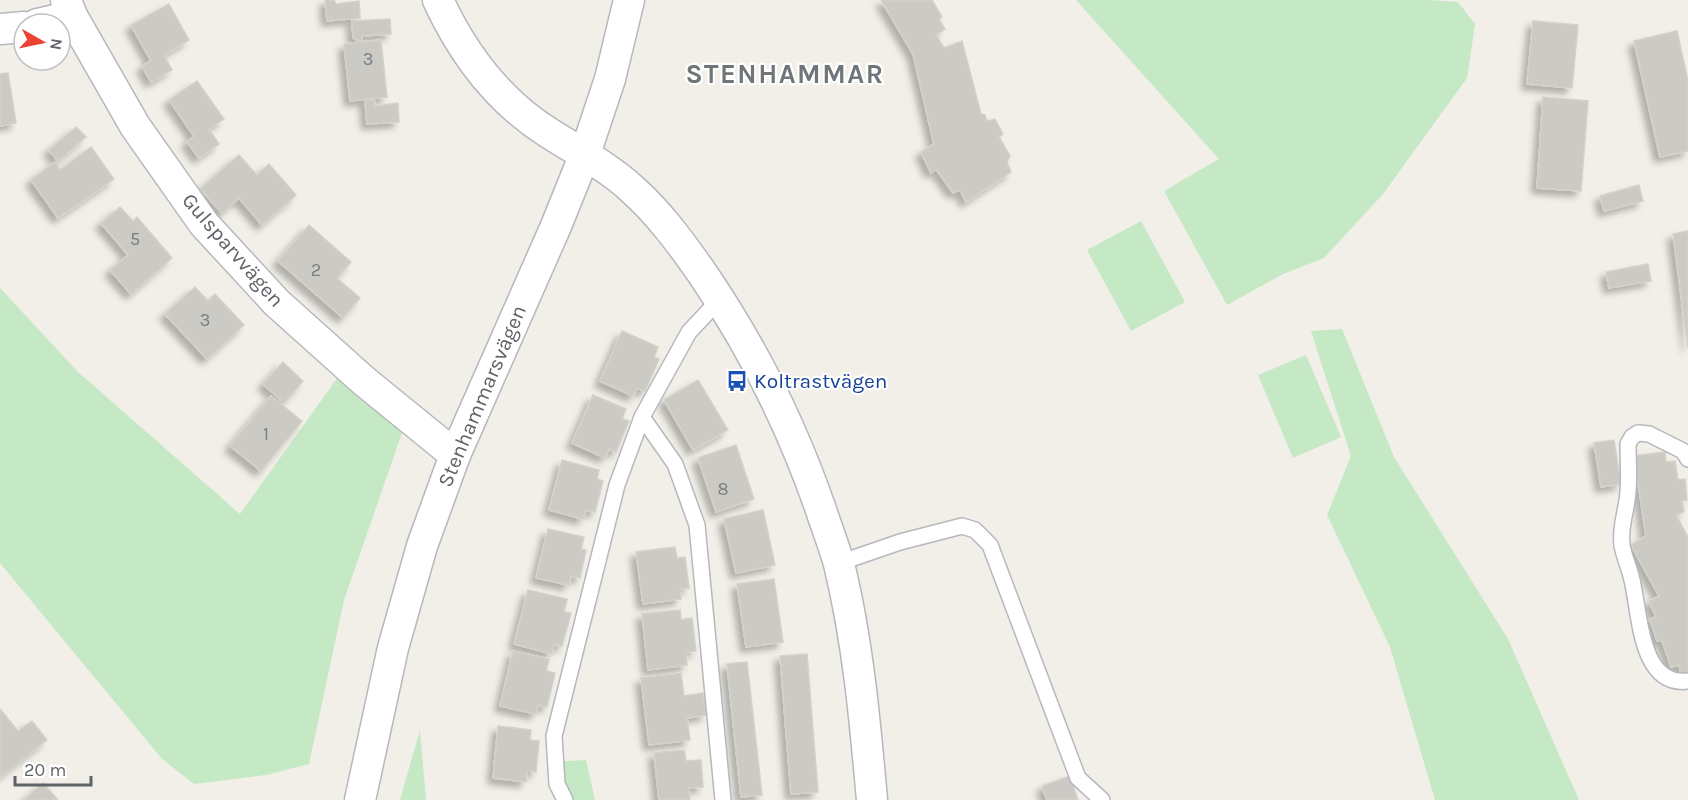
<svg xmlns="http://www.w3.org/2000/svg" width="1688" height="800" viewBox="0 0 1688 800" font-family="Karla,sans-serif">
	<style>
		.green { fill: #c5e8c5 }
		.building { fill: #cccac5; stroke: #d6d1c6; stroke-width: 1.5; filter: url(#shadow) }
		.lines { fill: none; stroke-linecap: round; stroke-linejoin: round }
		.lane-casing { stroke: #b5b8bc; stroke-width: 18 }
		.street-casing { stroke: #b5b8bc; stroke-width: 33 }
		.lane { stroke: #fff; stroke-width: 15 }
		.street { stroke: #fff; stroke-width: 30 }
		.labels { text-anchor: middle; stroke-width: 4.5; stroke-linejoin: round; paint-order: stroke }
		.number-label { font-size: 18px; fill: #7a7d7f }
		.street-label { font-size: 21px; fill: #5f6368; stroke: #fff }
		.transit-label { font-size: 21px; fill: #164399; stroke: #fff; text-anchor: start }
		.district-label { font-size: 27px; font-weight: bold; letter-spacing: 1.5px; fill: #70757a; stroke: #fff }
	</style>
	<defs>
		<filter id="shadow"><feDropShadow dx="-5.5" dy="5.5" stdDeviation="3" flood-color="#0004"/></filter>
	</defs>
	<rect width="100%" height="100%" fill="#f1efe8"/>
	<g class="green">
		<path d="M1076 0H1428L1458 2 1475 24 1467 78 1383 194 1324 258 1283 274 1227 305 1164 191 1219 159Z"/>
		<path d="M1141 221 1185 302 1131 331 1087 250Z"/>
		<path d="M0 288 78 372 240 514 338 377 403 430 344 600 309 764 266 775 194 784 162 759 0 563Z"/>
		<path d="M1342 329 1394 457 1508 639 1579 800H1435L1390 647 1327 515 1351 456 1311 331Z"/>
		<path d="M1306 355 1341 437 1293 458 1258 375Z"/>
		<path d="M420 730 426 800H400Z"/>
		<path d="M586 760 595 800H556L550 762Z"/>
	</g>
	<g class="building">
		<path d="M325 0H334L336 4 359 1 360 18 327 21Z"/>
		<path d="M881 0H932L942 17 939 19 945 29 936 35 944 48 962 41 981 114 985 115 987 121 995 119 1003 134 999 137 1010 156 1007 162 1011 172 966 202 960 190 953 193 936 169 931 173 921 152 934 144 913 54Z"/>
		<path d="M169 4 189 40 164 55 172 70 151 82 142 66 151 61 131 25Z"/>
		<path d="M390 19 391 34 362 36V42L353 38 352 21Z"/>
		<path d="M1533 21 1578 25 1572 88 1527 84Z"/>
		<path d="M1677 31 1688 81V151L1660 157 1634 41Z"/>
		<path d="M381 40 387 97 350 101 344 44Z"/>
		<path d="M8 73 16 123 0 126V74Z"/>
		<path d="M197 81 224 119 209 129 219 144 199 158 187 142 194 136 169 100Z"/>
		<path d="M1543 97 1588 101 1581 191 1537 188Z"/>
		<path d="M374 99 375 106 398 103 399 122 367 124 365 100Z"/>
		<path d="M76 127 86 137 58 161 49 150Z"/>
		<path d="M91 147 114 179 58 218 31 180 55 162 60 170Z"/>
		<path d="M239 155 257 175 269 164 296 195 262 225 239 198 222 213 200 189Z"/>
		<path d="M1639 185 1643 201 1604 211 1600 196Z"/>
		<path d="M120 207 133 221 137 217 172 258 131 294 110 270 128 255 101 223Z"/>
		<path d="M309 225 351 262 337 278 360 298 343 318 278 261Z"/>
		<path d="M1688 231V348L1673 234Z"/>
		<path d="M1648 264 1651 281 1609 288 1606 272Z"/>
		<path d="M195 287 208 301 215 294 244 325 207 359 165 314Z"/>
		<path d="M622 331 658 347 654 357 659 359 645 391 637 388 633 396 600 381Z"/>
		<path d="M283 362 303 381 284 403 263 384Z"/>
		<path d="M698 380 728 430 693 450 664 400Z"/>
		<path d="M593 395 626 409 622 419 629 421 616 452 609 449 605 458 572 443Z"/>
		<path d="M271 396 302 421 261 471 230 446Z"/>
		<path d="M1614 440 1621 484 1601 487 1594 443Z"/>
		<path d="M736 445 754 499 716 512 698 458Z"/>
		<path d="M1665 452 1666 462 1675 461 1678 480 1685 479 1687 500 1682 501 1684 512 1676 515 1688 537V675L1682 677 1679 665 1671 667 1662 640 1657 641 1650 619 1656 617 1649 601 1659 596 1631 545 1646 536 1634 456Z"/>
		<path d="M562 460 599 470 597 479 603 481 595 512 586 510 583 519 549 510Z"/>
		<path d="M763 510 775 565 736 573 724 519Z"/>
		<path d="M548 529 584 537 581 549 586 550 580 578 571 576 569 585 536 578Z"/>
		<path d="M675 547 677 558 685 557 689 588 680 589 681 599 643 604 636 552Z"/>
		<path d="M774 579 783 642 746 647 737 584Z"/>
		<path d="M528 590 567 599 564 612 571 613 562 646 554 644 552 654 514 644Z"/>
		<path d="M680 610 681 620 692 618 696 651 686 652 687 665 648 670 642 614Z"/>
		<path d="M513 651 549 659 546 671 555 673 547 707 538 705 536 714 500 706Z"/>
		<path d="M807 654 818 792 791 794 780 656Z"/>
		<path d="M747 662 762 795 741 797 727 664Z"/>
		<path d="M681 673 684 696 703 693 706 715 687 718 690 740 649 745 641 678Z"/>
		<path d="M0 709 18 731 32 721 47 740 0 777Z"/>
		<path d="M498 726 531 730 530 740 539 741 536 772 527 771 526 782 493 778Z"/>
		<path d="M684 750 686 761 701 760 703 787 689 788 690 800H659L654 753Z"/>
		<path d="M1070 776 1078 800H1047L1042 786Z"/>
		<path d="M43 783 58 800H24Z"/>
	</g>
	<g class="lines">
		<defs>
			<g id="lane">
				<path d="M642 417 689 332 720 299"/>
				<path d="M1688 459 1683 451 1649 434 1638 433 1632 437 1628 444C1628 462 1630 482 1627 500 1625 516 1620 527 1622 545 1624 558 1631 571 1633 585 1640 617 1641 687 1688 681"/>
				<path d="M839 563 900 542 962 526 975 530 990 545 1078 778 1102 800"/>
				<path d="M565 800 557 784 554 736 617 485 642 417 675 464 697 525 723 800"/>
			</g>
			<g id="street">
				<path d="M66 0 72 16 135 126 204 224 277 303 364 381 455 455"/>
				<path d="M438 0C463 54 498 101 549 133 577 151 607 166 632 189 659 213 681 243 702 273 752 346 792 426 821 510 827 528 834 546 839 564 858 642 865 721 872 800"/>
				<path d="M37 24 72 16"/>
				<path d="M0 29 24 27"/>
				<path d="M360 800 393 648 422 546 455 455 556 226 585 154 610 79 629 0"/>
			</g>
		</defs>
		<use href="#lane" class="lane-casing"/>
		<use href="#street" class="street-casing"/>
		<use href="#lane" class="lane"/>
		<use href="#street" class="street"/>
	</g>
	<defs>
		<symbol id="bus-bare" viewBox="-9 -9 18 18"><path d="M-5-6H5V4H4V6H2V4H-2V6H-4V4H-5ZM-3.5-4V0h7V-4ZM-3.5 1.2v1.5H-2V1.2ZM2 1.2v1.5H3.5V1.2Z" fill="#1a4fb4" stroke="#fff" stroke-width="2.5" paint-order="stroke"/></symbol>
	</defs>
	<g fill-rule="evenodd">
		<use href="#bus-bare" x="722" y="366" width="30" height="30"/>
	</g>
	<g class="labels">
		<g class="number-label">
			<text x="368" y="65">3</text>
			<text x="135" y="245">5</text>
			<text x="316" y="276">2</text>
			<text x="205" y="326">3</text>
			<text x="266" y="440">1</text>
			<text x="723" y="495">8</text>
		</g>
		<g class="street-label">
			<text transform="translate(233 250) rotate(49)" y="7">Gulsparvvägen</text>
			<text transform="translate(482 396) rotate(-67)" y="7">Stenhammarsvägen</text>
		</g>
		<g class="transit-label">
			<text x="754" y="388">Koltrastvägen</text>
		</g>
		<g class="district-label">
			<text x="785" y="83">STENHAMMAR</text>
		</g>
	</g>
	<g transform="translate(42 42) rotate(99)"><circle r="28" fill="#ffffff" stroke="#bfc1c3" stroke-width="1.5"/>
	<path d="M0-4.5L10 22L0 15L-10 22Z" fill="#ea4335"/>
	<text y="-9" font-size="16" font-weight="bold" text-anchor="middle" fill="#5f6368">N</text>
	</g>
	<path d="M15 776v9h76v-9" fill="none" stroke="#5f6368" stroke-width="3"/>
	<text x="24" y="776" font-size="18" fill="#5f6368" stroke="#ffffff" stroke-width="4.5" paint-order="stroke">20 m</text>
</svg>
